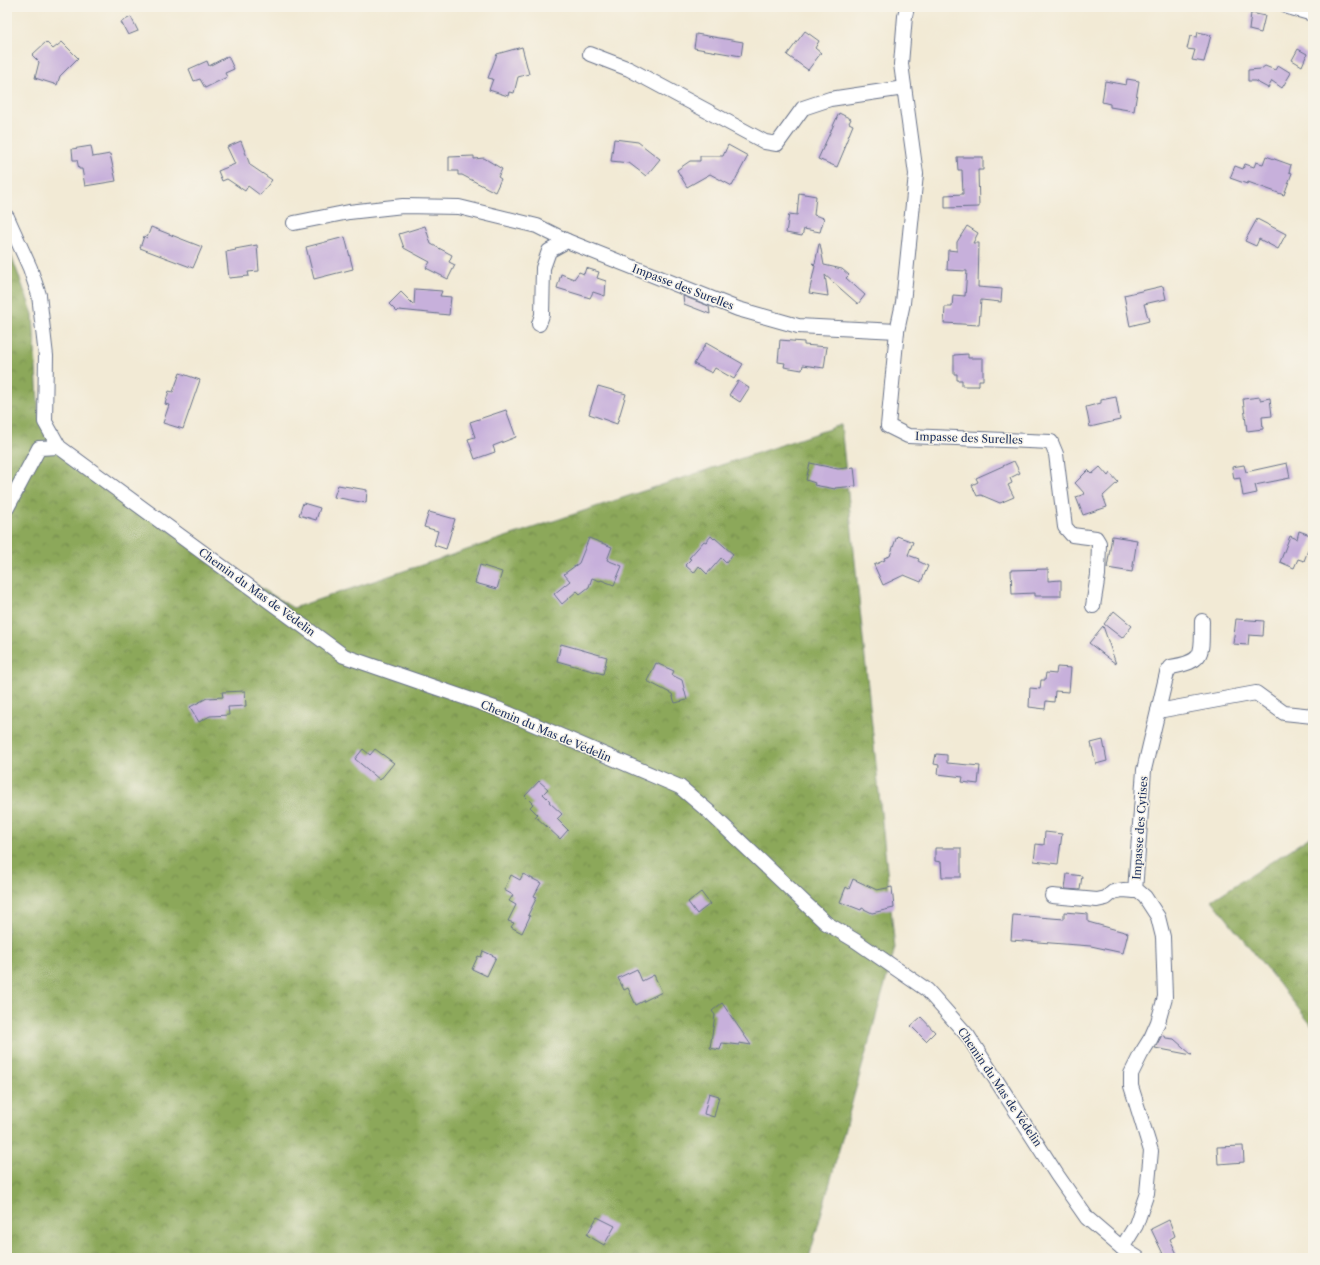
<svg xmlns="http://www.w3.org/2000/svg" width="1320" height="1265" viewBox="0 0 1320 1265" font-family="'Libre Caslon Text',serif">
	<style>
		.forest { fill: url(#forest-crowns); stroke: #546c5c }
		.building { fill: #c7b0db }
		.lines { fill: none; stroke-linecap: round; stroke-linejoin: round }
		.minor-casing { stroke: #667088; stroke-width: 16 }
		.minor { stroke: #fff; stroke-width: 14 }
		.labels { text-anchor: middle; stroke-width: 3; stroke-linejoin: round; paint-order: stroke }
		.street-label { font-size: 11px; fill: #1b2f5e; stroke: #f7f3e8 }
	</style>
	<defs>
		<pattern id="forest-crowns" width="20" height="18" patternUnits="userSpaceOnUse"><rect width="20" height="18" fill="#8ca85a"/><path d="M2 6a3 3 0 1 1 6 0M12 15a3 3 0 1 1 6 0" fill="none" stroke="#72894e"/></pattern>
	</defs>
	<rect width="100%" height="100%" fill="#f7f3e8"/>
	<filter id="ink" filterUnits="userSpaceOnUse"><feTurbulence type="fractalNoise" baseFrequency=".025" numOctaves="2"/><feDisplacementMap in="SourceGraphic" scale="8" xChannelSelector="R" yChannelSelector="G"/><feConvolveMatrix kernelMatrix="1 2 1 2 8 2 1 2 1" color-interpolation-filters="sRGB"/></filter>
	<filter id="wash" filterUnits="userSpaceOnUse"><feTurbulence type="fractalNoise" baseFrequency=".012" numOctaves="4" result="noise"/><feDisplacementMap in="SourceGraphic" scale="16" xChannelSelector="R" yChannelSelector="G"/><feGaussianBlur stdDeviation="0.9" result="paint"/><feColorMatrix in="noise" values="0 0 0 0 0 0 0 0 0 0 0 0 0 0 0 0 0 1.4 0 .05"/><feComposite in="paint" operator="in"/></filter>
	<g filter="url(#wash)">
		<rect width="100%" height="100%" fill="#f2ead5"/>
		<g class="forest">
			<path d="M7 244 33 314 39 419 76 471 293 608 841 425 895 948 809 1258H7Z"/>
			<path d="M1313 835V1027L1212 900Z"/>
		</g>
		<g id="blocks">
			<g class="building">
				<path d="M1251 13 1265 16 1261 33 1249 30Z"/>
				<path d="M131 17 138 31 128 35 121 22Z"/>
				<path d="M805 31 819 41 815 48 821 53 808 70 787 55Z"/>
				<path d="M1198 32 1211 35 1204 62 1192 60 1195 50 1187 49 1190 36 1197 37Z"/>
				<path d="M696 34 743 42 741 56 694 48Z"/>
				<path d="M46 42 53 49 62 42 78 58 60 76 57 85 35 78 39 62 32 55Z"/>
				<path d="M522 47 529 74 518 77 514 93 509 92 508 96 489 90 493 79 488 78 497 54Z"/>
				<path d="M1298 49 1307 54 1302 66 1292 60Z"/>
				<path d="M228 56 234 69 225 73 227 77 205 88 200 79 194 81 189 69 207 61 209 66Z"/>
				<path d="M1278 65 1291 73 1282 88 1272 81 1268 88 1255 81H1248V70L1261 69 1265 66 1275 70Z"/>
				<path d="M1127 79 1139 81 1134 111 1110 107V104L1102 102 1105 81 1126 85Z"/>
				<path d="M839 113 851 119 849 123 853 125 844 147 845 148 837 167 818 159Z"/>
				<path d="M614 139 638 142 660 159 646 176 629 163 611 161Z"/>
				<path d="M241 141 250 165 272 180 260 195 248 186 245 191 227 179 222 181 218 171 235 164 227 147Z"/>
				<path d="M728 145 748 156 732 186 710 174 687 187 677 170 690 161H700V156H723Z"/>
				<path d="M91 146 93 157 110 154 116 181 85 186 82 169H79L77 160H73L72 149Z"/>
				<path d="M474 156V159L484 158 502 169 498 177 501 179 495 192 462 175H458V171H449V157Z"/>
				<path d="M1266 156 1291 165 1289 172 1292 173 1284 195 1248 182 1247 184 1230 178 1235 166 1243 169 1245 164 1254 167 1256 162 1263 164Z"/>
				<path d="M957 157H983V170H978L979 207 945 208V195L963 194 962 170H958Z"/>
				<path d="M799 193 816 196 814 215 824 218 820 232 804 229 802 236 786 233 789 214 797 215Z"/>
				<path d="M1257 219 1286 234 1278 249 1259 239 1256 246 1245 241Z"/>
				<path d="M425 226 431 244 452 255 449 262 455 265 448 279 426 268 430 262 404 248 399 234Z"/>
				<path d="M967 226 978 233 973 243H979L978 287 1002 289 1001 302 981 300 979 325 944 323 945 307H952L953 295 965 296 967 271 947 270 948 250 957 251V242Z"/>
				<path d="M151 227 202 247 193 268 140 248 144 236 147 238Z"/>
				<path d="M345 237 353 269 314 279 306 247Z"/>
				<path d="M819 244H820L824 265 842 269 849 275 846 278 865 295 858 304 825 275 828 296 809 293 815 266 812 263 815 264Z"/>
				<path d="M257 245 259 271 248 272 249 276 229 278 226 252 236 250 235 249Z"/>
				<path d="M586 268 599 272 597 278 606 281 605 296 593 292 590 298 557 288 561 274 574 279 579 272 584 274Z"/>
				<path d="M1163 286 1166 299 1144 304 1149 321 1130 326 1124 295Z"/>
				<path d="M415 289 442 291 440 296 451 297 449 315 399 310 397 312 389 304 401 292 414 305Z"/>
				<path d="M683 296 709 306 710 314 684 304Z"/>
				<path d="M780 340 804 342V345L827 347 824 368 803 365 802 370 784 367 785 363 778 362Z"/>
				<path d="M706 343 743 364 734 379 715 368 712 373 694 364Z"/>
				<path d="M968 354V358H983V380H979V386H962V380H957V374H954V355Z"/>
				<path d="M180 373 200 380 183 429 163 423 169 405 165 404 169 391 173 392Z"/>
				<path d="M738 381 749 388 740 402 729 395Z"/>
				<path d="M598 386 626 394 617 424 589 414Z"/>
				<path d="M1116 397 1120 420 1090 427 1086 407 1101 403V400Z"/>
				<path d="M1260 397V400L1270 398 1272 416 1262 417 1263 429 1247 431 1243 399Z"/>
				<path d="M506 410 516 437 493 446 495 452 475 459 468 439 475 437 470 422Z"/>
				<path d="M1014 461 1020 473 1010 478 1012 483 1008 485 1014 497 1000 503 981 495 977 496 972 485 978 482 976 478Z"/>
				<path d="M810 463 838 469 854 467 856 486 835 488V489L814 485 815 483 806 480Z"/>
				<path d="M1287 463 1290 478 1255 485 1257 493 1243 496 1240 478 1234 479 1232 467 1244 465 1246 472Z"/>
				<path d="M1100 467 1108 476 1110 473 1118 482 1103 496 1107 507 1083 515 1076 497 1085 494 1075 483 1088 470 1092 474Z"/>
				<path d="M338 485 367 490 366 503 334 497Z"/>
				<path d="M303 503 320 508 316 520 299 515Z"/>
				<path d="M429 512 455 519 446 549 434 545 438 531 424 527Z"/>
				<path d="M1299 531 1313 536V537L1304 561 1298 559 1294 568 1280 562 1290 536 1297 539Z"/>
				<path d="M711 536 714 539 715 538 733 554 726 563 721 558 707 574 699 566 694 573 685 565 691 559 689 558 704 541 706 542Z"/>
				<path d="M897 536 913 542 908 555 919 559 918 561 928 566 921 582 904 575 883 585 874 565 885 560 884 558 890 556Z"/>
				<path d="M1112 536 1137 540 1132 572 1107 568Z"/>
				<path d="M589 538 612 547 607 560 622 566 614 585 601 580 600 581 592 578 589 587 580 594 577 591 562 604 554 594 570 581 564 574 579 563Z"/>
				<path d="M480 565 502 572 497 589 475 583Z"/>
				<path d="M1048 569V581L1061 580V596H1035V593L1012 594 1011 570Z"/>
				<path d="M1114 611 1132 626 1122 638 1104 624Z"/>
				<path d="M1236 619 1264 621 1263 636 1249 635 1248 645 1233 644Z"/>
				<path d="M1103 626 1116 664 1089 643Z"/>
				<path d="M561 644 607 657 603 674 557 661Z"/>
				<path d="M656 663 674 671 672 675 682 680 687 700 675 703 672 694 647 681Z"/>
				<path d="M1057 667 1071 668 1069 692 1055 691 1054 702 1046 701 1045 709 1029 707 1030 688 1040 689 1041 680H1045L1046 673 1056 674Z"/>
				<path d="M245 691 246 706 228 707 229 715 210 716 199 722 190 707 207 698 223 697 222 692Z"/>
				<path d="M1103 740 1107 761 1096 764 1091 743Z"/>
				<path d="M363 749 370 755 375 749 394 763 380 780 355 759Z"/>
				<path d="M936 754 947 755V763L980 766 978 784 962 782 963 777 938 774 939 765 934 764Z"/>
				<path d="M539 781 548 789 543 794 550 801 549 802 562 814 557 819 568 830 560 839 535 816 537 814 530 807 533 804 525 796Z"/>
				<path d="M1045 832 1062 834 1058 864 1034 861 1036 844 1044 845Z"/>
				<path d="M935 848H961V877H942L941 862 935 861Z"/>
				<path d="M523 874 541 883 534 896 537 897 528 915 530 916 522 933 511 927 514 923 508 921 516 905 509 901 513 895 504 890 511 875 520 880Z"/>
				<path d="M1067 874 1082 876 1080 890 1065 889Z"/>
				<path d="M853 879 877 890 892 887 894 908 872 913 862 908 861 910 840 902 846 887 849 889Z"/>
				<path d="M701 892 710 904 697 914 688 902Z"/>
				<path d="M1064 912 1088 914V922L1128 933 1123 953 1091 946 1011 940 1013 915 1064 919Z"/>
				<path d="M483 951 496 957 487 976 472 969 478 956 481 957Z"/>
				<path d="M637 969 642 981 654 975 662 992 636 1005 628 988 624 990 618 978Z"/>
				<path d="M722 1003 751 1045 739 1043V1045L722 1043 720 1050 710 1048 715 1015 712 1011Z"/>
				<path d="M921 1017 935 1032 926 1041 911 1026Z"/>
				<path d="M1162 1035 1166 1038 1174 1039 1192 1055 1155 1048Z"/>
				<path d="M709 1093 719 1096 714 1117 704 1114Z"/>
				<path d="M1243 1146 1244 1162 1218 1164 1217 1147Z"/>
				<path d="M597 1217 615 1226 604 1245 587 1235Z"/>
				<path d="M1169 1220 1175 1236 1170 1239 1177 1254 1169 1258H1165L1151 1229Z"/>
			</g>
		</g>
	</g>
	<g filter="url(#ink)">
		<use href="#blocks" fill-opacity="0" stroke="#667088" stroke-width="1"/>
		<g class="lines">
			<defs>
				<g id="minor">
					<path d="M907 7 905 16 901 64 916 174 903 303 897 331 888 426 908 436 1051 442 1056 454 1065 527 1072 535 1096 538 1099 543 1098 575 1093 606"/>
					<path d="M1288 7 1313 14"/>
					<path d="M590 54 629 69 765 142 777 144 803 108 830 99 904 88"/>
					<path d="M7 217 30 268 39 295 46 356 45 422 59 447 344 656 498 709 680 787 708 811 826 923 856 941 927 990 968 1036 1057 1175 1087 1218 1122 1248 1138 1258"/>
					<path d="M294 223 349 212 403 206 459 207 537 226 567 241"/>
					<path d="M539 324 542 315 543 268 549 251 567 241 738 309 798 326 897 331"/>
					<path d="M7 508 39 448 59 447"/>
					<path d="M1158 711 1256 693 1284 713 1313 716"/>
					<path d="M1052 896 1097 900 1106 898 1113 892 1123 890 1135 891"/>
					<path d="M1122 1248 1136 1225 1147 1193 1151 1151 1131 1086V1074L1141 1054 1151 1038 1158 1022 1165 997 1163 937 1158 917 1145 897 1138 891H1135L1144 770 1167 673 1171 667C1207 661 1201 652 1202 621"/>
				</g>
			</defs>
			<use href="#minor" class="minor-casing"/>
			<use href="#minor" class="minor"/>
		</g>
	</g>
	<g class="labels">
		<g class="street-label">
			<text transform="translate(683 287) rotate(21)" y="4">Impasse des Surelles</text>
			<text transform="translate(969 438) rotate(2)" y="4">Impasse des Surelles</text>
			<text transform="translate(257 592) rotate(36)" y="4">Chemin du Mas de Védelin</text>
			<text transform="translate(546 731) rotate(23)" y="4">Chemin du Mas de Védelin</text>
			<text transform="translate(1140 828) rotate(-86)" y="4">Impasse des Cytises</text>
			<text transform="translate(1000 1087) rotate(56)" y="4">Chemin du Mas de Védelin</text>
		</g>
	</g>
	<rect width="1320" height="1265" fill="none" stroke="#f7f3e8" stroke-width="24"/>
</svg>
